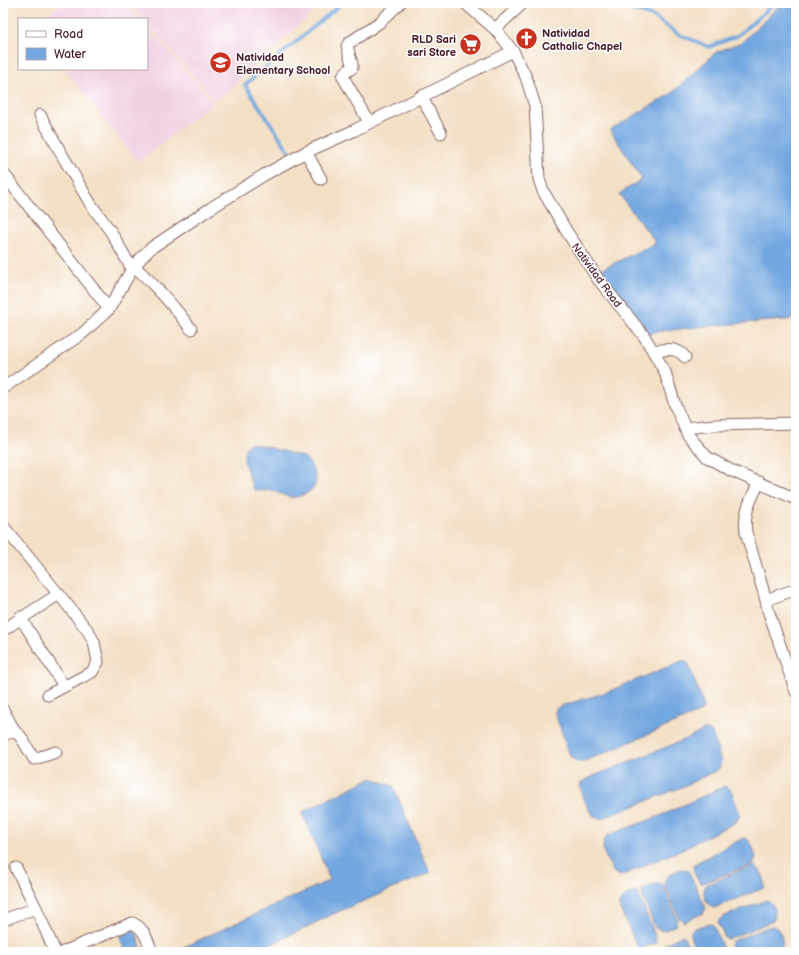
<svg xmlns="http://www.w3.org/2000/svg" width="799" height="955" viewBox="0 0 799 955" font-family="'Balsamiq Sans',sans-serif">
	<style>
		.built { fill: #f1d0e2 }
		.water { fill: #73a7e0; stroke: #5e6386 }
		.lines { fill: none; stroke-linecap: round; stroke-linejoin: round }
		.stream { stroke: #73a7e0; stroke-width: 3.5 }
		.minor-casing { stroke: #856361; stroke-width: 13 }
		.minor { stroke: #fff; stroke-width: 11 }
		.labels { text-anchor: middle; stroke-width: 3; stroke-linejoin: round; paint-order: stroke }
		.poi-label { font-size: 11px; font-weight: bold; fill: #4a1f2b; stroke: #fff; text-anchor: start }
		.street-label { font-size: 11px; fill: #4a1f2b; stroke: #fff }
	</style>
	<rect width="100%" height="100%" fill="#fff"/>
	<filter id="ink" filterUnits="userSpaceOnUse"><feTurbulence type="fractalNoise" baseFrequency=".025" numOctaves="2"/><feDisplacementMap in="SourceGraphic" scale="8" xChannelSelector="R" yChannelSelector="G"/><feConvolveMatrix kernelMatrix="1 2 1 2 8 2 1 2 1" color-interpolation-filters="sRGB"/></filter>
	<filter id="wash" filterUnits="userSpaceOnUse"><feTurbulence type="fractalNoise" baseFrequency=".012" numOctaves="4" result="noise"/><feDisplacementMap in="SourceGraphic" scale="16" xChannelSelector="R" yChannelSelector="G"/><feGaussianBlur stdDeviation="0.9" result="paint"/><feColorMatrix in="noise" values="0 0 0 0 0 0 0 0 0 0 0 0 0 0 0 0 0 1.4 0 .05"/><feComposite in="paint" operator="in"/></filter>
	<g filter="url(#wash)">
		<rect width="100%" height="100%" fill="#f3e0c5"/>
		<g class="built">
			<path d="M60 3H124L139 19H39L61 5Z"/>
			<path d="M128 3H323L216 101 147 24V19H142Z"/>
			<path d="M147 27 214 102 138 162 64 69H147Z"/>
		</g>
		<g class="water">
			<path d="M782 3H796V319L707 326 653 332 649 335 596 272 656 243 619 194 642 179 610 130 671 94 716 52 742 42Z"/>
			<path d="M250 443 268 447 304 457C310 462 314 471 316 479 317 491 300 498 290 497 283 496 279 492 272 491 267 490 262 491 256 491L253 488C249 475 237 453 250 443Z"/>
			<path d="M682 661H686L688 663 702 701 703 707 701 712 583 762C577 763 574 761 570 756L555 713 556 709 561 706 607 692Z"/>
			<path d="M704 730H708L712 733 721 761 719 769 682 787 601 819C588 817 585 799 580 787L581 783 586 779 689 738Z"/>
			<path d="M371 778 393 786 430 873 333 914 256 952H173L330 880 302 812Z"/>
			<path d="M725 786 731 790 739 811V817L736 822 678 851 621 876 614 873C609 862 596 846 608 835L660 816Z"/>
			<path d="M743 838C752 839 753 849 756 857L753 864 703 883H700C696 878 692 870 694 864Z"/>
			<path d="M754 865C761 869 767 881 764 888L714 908C706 905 701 892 706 885Z"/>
			<path d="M680 869 688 870 706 908 703 913 684 922 679 918 664 883C666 875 673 873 680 869Z"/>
			<path d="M655 884H660L664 887 677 919 676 925 663 931 655 928 642 894V890L646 888Z"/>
			<path d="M632 893H637L639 896 656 938 655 943 643 948 637 946 619 907C619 899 625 897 632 893Z"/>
			<path d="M767 900C774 903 777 914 773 921L729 939 725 938 718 923 719 920 725 916Z"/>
			<path d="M711 924 714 926 724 952H696C687 930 687 929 711 924Z"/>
			<path d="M771 926C780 926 784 940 782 948L772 952H732L730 948 732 941Z"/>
			<path d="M130 930H133L136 932 143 952H125L120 937Z"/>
			<path d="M683 935 691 952H668L665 944Z"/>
		</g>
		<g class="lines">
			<g class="stream">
				<path d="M602 3 619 6 652 16 678 34 709 47 737 36 775 3"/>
				<path d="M293 157 245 85 342 3"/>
			</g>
		</g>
	</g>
	<g filter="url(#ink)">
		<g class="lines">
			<defs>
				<g id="minor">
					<path d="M465 3 495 29 513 51 526 77 535 106 539 179 543 191 567 232 598 279 644 336 653 351 665 372 675 405 688 435 707 457 732 471 796 499"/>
					<path d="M495 29 523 3"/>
					<path d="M421 96 441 133"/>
					<path d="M40 115 61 153 90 203 111 232 132 269"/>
					<path d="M369 122 343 77 345 73 352 68V64L347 46 349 43 380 22 400 3"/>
					<path d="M306 152 321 179"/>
					<path d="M3 173 109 309"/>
					<path d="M134 266C155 285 174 306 191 329"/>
					<path d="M653 351C665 350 676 346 685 357"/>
					<path d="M3 388 83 333 109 309 132 269 142 257 151 248 211 208 264 175 306 152 353 131 513 51"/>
					<path d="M685 428 714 425 796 423"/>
					<path d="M759 482C751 500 743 512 746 532L766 600"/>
					<path d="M3 526 65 602 88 631 94 642 98 662 92 672 48 695"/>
					<path d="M796 589 766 600 768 610 796 692"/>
					<path d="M20 617 64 686"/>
					<path d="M3 630 59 594"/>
					<path d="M3 710 13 728 11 732 3 735"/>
					<path d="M13 730 21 737 34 759 56 752"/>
					<path d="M16 868 36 908 55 952"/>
					<path d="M3 920 36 908"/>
					<path d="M63 952 132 923C145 928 147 940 152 952"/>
				</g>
			</defs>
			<use href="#minor" class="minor-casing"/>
			<use href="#minor" class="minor"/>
		</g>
	</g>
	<defs>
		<symbol id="church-disc" viewBox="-11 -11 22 22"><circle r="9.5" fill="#c8321e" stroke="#fff"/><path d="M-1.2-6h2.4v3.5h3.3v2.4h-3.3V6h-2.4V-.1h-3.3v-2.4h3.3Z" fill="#fff"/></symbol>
		<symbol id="supermarket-disc" viewBox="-11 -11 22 22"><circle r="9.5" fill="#c8321e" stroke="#fff"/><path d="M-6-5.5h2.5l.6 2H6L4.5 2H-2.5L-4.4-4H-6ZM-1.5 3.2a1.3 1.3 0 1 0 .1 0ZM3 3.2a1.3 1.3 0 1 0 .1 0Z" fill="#fff"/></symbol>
		<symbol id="school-disc" viewBox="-11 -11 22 22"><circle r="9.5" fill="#c8321e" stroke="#fff"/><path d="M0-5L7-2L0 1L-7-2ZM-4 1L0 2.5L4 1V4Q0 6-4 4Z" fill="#fff"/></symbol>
	</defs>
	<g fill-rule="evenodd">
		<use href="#church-disc" x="514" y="26" width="25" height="25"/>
		<use href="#supermarket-disc" x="458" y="32" width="25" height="25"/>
		<use href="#school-disc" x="208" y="50" width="25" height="25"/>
	</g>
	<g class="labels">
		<g class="poi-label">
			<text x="542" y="37">Natividad<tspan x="542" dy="13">Catholic Chapel</tspan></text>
			<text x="456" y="43" text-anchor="end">RLD Sari<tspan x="456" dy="13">sari Store</tspan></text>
			<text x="236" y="61">Natividad<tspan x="236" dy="13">Elementary School</tspan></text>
		</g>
		<g class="street-label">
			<text transform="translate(597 275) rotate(54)" y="4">Natividad Road</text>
		</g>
	</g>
	<rect width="799" height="955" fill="none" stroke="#fff" stroke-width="16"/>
	<rect x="18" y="18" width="130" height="52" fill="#ffffff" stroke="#b7a5aa"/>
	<rect x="26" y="31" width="20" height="6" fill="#ffffff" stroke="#b7a5aa"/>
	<text x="54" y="38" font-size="12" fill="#4a1f2b">Road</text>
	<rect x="26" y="48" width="20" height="12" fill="#73a7e0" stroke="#b7a5aa"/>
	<text x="54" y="58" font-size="12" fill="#4a1f2b">Water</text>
</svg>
